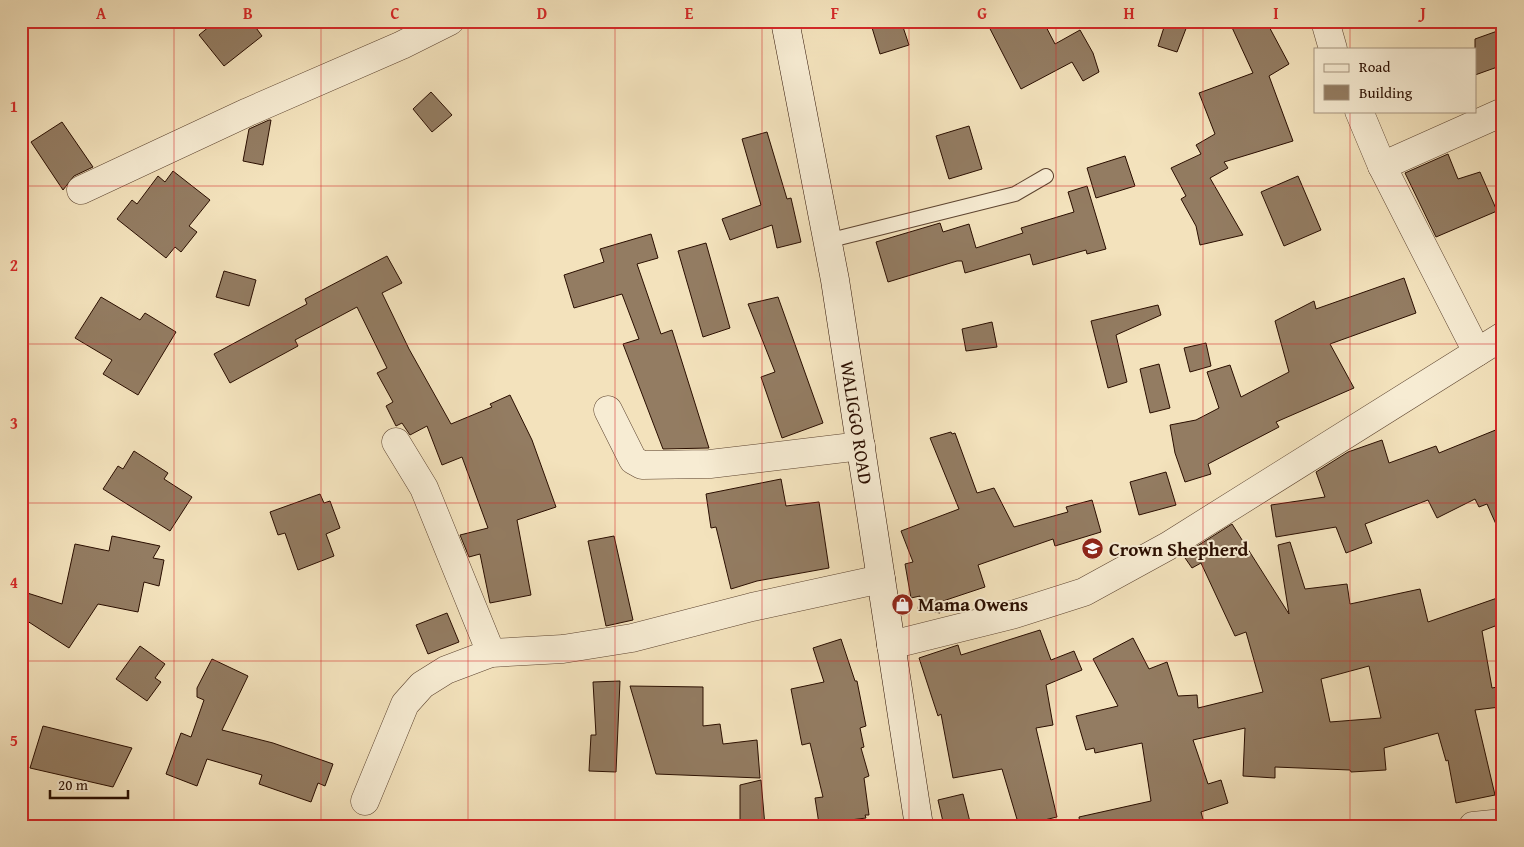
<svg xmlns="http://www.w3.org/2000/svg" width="1524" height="847" viewBox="0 0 1524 847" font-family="'Gentium Book Plus',serif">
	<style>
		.building { fill: #937c62; stroke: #2a0e00; fill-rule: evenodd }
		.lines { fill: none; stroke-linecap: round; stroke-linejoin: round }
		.lane-casing { stroke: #5c432f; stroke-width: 16 }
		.street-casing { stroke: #5c432f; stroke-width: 29 }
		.secondary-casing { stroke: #2a0e00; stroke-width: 29 }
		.lane { stroke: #f7ecd3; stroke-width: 14 }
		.street { stroke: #f7ecd3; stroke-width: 28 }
		.secondary { stroke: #f7ecd3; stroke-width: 28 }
		.grid { fill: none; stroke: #d62828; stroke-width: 1; stroke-opacity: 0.55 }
		.labels { text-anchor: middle; stroke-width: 4; stroke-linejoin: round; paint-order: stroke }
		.street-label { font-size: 19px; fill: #2a0e00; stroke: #f7ecd3 }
		.poi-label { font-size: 19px; font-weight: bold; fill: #2a0e00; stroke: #f7ecd3; text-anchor: start }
		.neatline { fill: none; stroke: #d62828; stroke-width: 2 }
		.grid-label { font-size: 16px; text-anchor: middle; font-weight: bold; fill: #d62828 }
	</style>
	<rect width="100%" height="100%" fill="#f3e2bc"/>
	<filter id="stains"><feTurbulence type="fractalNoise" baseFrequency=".004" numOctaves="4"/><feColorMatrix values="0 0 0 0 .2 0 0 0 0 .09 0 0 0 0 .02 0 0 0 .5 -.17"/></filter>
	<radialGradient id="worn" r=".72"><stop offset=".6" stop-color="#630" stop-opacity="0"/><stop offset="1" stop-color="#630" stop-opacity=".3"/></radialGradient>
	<g class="building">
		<path d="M216 21H251L262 36 224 66 199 35Z"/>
		<path d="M870 21H901L909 45 880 54Z"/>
		<path d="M986 21H1043L1055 44 1080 30 1093 53 1099 72 1083 81 1072 62 1021 89Z"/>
		<path d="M1166 21 1187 26 1177 52 1158 46Z"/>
		<path d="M1229 21H1266L1289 64 1269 76 1293 141 1224 162 1228 168 1210 178 1243 235 1200 245 1196 226 1181 199 1186 196 1171 168 1201 154 1196 145 1215 134 1199 93 1253 73Z"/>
		<path d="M1503 29V65L1475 75V39Z"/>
		<path d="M431 92 452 115 432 132 413 109Z"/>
		<path d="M269 120H271L263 165 243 161 249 129Z"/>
		<path d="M62 122 93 167 74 176 63 190 31 142Z"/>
		<path d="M969 126 982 169 949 179 936 136Z"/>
		<path d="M767 132 787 199 791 198 801 242 777 248 772 225 730 240 722 219 761 205 742 139Z"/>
		<path d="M1448 154 1458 179 1480 172 1497 211 1436 237 1405 173Z"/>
		<path d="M1125 156 1135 186 1096 198 1087 168Z"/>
		<path d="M173 171 210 200 189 226 197 232 181 252 175 247 166 258 117 219 132 200 137 204 158 176 165 182Z"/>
		<path d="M1298 176 1321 230 1284 246 1261 192Z"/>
		<path d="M1087 186 1106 249 1087 254 1086 250 1033 265 1030 254 965 273 962 261H957L888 282 876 242 940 223 943 232 969 224 976 248 1023 233 1021 228 1074 212 1068 192Z"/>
		<path d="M651 234 658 258 637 264 661 334 672 330 709 448 663 449 623 344 639 339 622 294 574 308 564 275 604 262 600 249Z"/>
		<path d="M706 243 730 328 703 337 678 251Z"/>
		<path d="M387 256 402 283 382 293 409 349 451 424 492 407 490 404 510 395 532 440 556 507 517 520 531 595 490 603 480 554 469 557 460 535 488 528 462 457 442 465 427 426 410 435 402 423 396 426 386 406 393 402 377 373 387 368 357 307 295 340 298 346 230 383 214 354 307 304 305 299Z"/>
		<path d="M224 271 256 280 249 306 216 297Z"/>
		<path d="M1404 278 1416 313 1330 344 1354 388 1276 422 1279 427 1208 464 1211 474 1185 482 1175 453 1170 425 1196 420 1219 408 1207 372 1230 365 1241 397 1289 372 1275 321 1314 301 1316 309Z"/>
		<path d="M101 297 140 320 145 313 176 332 138 395 103 374 112 360 75 338Z"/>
		<path d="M778 297 823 423 782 438 761 377 775 372 748 304Z"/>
		<path d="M1158 305 1161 315 1116 335 1127 382 1108 388 1091 321Z"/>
		<path d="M992 322 997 347 966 351 962 329Z"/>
		<path d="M1206 343 1211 366 1190 372 1184 348Z"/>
		<path d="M1159 364 1170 408 1150 413 1140 369Z"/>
		<path d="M1503 427V540L1487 504 1479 507 1475 499 1437 518 1428 500 1365 524 1372 543 1346 553 1336 527 1276 537 1271 505 1325 497 1316 472 1348 452 1382 440 1389 463 1436 446 1439 453Z"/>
		<path d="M951 432 952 434 955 433 977 493 994 488 1014 527 1068 512 1066 507 1092 500 1101 532 1055 546 1053 539 978 565 985 587 943 601 940 613 918 609 920 596 911 598 905 564 913 562 901 531 959 509 930 438Z"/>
		<path d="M134 451 168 473 164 479 192 497 170 531 103 489 118 466 123 469Z"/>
		<path d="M1166 472 1176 505 1139 515 1130 482Z"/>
		<path d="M781 479 786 506 819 502 829 568 757 581 731 589 716 527 711 528 706 494Z"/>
		<path d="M320 494 324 503 330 501 340 528 326 534 334 556 298 570 285 533 278 535 270 512Z"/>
		<path d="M1232 524 1289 614 1278 545 1290 542 1305 589 1347 584 1350 604 1420 589 1428 622 1503 596V623L1482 631 1492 688 1497 687 1500 707 1475 710 1495 795 1456 803 1448 760 1446 761 1438 733 1384 748 1386 770 1351 772 1350 770 1275 767V778L1243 776 1245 728 1193 740 1208 784 1221 780 1228 803 1201 812 1205 826H1080L1079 817 1151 801 1142 743 1095 753 1094 748 1086 750 1076 716 1118 706 1093 659 1133 638 1149 669 1167 662 1178 696 1197 695 1198 708 1263 692 1246 632 1235 636 1201 563 1192 568 1183 555ZM1369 666 1381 718 1330 722 1321 679Z"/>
		<path d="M112 536 160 546 153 558 164 560 159 586 144 582 138 612 98 604 69 648 21 617V591L62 604 75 544 109 551Z"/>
		<path d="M614 536 633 620 606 626 588 541Z"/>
		<path d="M447 613 459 642 428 654 416 625Z"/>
		<path d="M1040 630 1051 660 1074 651 1082 670 1046 685 1053 725 1036 728 1057 817 1019 826 1002 769 953 778 941 714 938 716 919 658 958 645 961 655Z"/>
		<path d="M841 639 855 681H857L866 726 860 728 864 747 861 748 869 776 864 778 869 815H865L866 818 819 824 815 798 823 797 810 743 802 745 791 689 824 682 813 648Z"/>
		<path d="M140 646 165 664 155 678 161 682 147 701 116 679Z"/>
		<path d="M212 659 248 676 222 730 273 743 333 764 325 786 318 783 311 802 259 784 262 775 207 759 197 786 166 774 181 733 191 737 204 700 197 697V688Z"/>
		<path d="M620 681 616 772 589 771 591 735H596L593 682Z"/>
		<path d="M630 686 703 687V726L720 724 723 744 757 740 760 778 656 774Z"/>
		<path d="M43 726 132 748 113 787 30 768Z"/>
		<path d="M761 780 765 826H740V785Z"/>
		<path d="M963 794 971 826H944L938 800Z"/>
	</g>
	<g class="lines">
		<defs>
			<path id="lane" d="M827 241 1015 194 1046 176"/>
			<g id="street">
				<path d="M1325 21 1333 49"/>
				<path d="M1359 111 1382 166 1477 352"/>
				<path d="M1382 166 1503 112"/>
				<path d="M81 190 248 112 402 45 450 21"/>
				<path d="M608 410 633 460 642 465 710 464 861 446"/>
				<path d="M396 442 424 488 491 653"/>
				<path d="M891 645 1015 614 1084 592 1168 546 1503 336"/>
				<path d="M365 801 405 704 422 685 446 670 491 653 563 649 632 638 752 607 881 579"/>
				<path d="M1473 826 1503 823"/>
			</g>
			<g id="secondary">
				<path id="s1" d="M785 21 835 280 919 826"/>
			</g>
		</defs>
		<use href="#lane" class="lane-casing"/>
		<use href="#street" class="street-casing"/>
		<use href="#secondary" class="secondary-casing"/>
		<use href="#lane" class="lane"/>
		<use href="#street" class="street"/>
		<use href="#secondary" class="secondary"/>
	</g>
	<path class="grid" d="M174 21V826M321 21V826M468 21V826M615 21V826M762 21V826M909 21V826M1056 21V826M1203 21V826M1350 21V49M1350 111V826M21 186H1503M21 344H1503M21 503H1503M21 661H1503"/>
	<defs>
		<symbol id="school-disc" viewBox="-11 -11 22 22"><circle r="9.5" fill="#8f2418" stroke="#f7ecd3"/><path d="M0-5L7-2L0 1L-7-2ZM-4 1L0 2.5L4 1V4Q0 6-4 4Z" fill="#fff"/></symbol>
		<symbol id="shop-disc" viewBox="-11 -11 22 22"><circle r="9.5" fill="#8f2418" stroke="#f7ecd3"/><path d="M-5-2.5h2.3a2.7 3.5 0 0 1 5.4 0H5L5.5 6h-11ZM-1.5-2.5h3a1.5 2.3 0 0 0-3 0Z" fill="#fff"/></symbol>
	</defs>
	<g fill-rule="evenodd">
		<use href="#school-disc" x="1080" y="536" width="25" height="25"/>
		<use href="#shop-disc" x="890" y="592" width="25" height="25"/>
	</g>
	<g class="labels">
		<g class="street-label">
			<text dy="7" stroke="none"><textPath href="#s1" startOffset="408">WALIGGO ROAD</textPath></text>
		</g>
		<g class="poi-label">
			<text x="1109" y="556">Crown Shepherd</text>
			<text x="918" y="611">Mama Owens</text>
		</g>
	</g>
	<rect width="1524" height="847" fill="none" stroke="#f3e2bc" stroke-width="55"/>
	<rect x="1314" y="48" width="162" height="65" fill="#f7ecd3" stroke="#a5937f"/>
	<rect x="1324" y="64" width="25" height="8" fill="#f7ecd3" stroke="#a5937f"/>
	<text x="1359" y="72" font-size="15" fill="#2a0e00">Road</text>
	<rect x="1324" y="85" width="25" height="15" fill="#937c62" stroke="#a5937f"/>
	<text x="1359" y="98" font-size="15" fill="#2a0e00">Building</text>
	<path d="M50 790v8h78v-8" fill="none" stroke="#2a0e00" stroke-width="2.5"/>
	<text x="58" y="790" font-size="15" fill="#2a0e00" stroke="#f7ecd3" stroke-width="4" paint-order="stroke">20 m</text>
	<rect x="28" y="28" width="1468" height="792" class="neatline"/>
	<g class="grid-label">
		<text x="101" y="19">A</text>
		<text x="248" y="19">B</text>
		<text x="395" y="19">C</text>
		<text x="542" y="19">D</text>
		<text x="689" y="19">E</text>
		<text x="835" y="19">F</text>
		<text x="982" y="19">G</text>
		<text x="1129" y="19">H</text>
		<text x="1276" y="19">I</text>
		<text x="1423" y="19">J</text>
		<text x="14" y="112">1</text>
		<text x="14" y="271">2</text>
		<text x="14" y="429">3</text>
		<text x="14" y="588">4</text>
		<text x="14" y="746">5</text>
	</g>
	<rect width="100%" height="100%" filter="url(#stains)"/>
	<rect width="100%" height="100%" fill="url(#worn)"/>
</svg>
